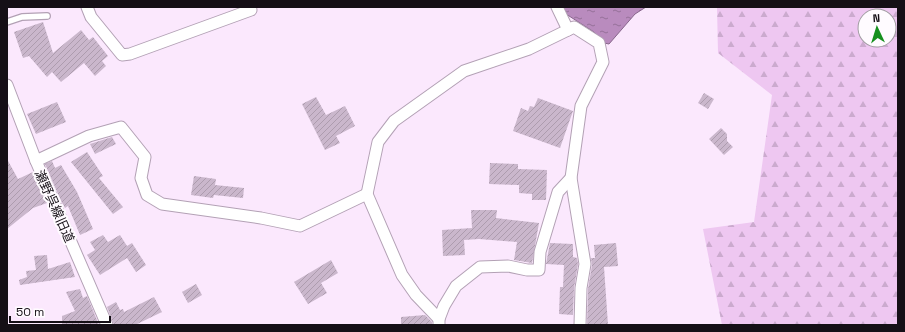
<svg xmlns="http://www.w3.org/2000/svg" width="905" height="332" viewBox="0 0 905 332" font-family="'Space Grotesk','Noto Sans JP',sans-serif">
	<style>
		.forest { fill: url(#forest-firs); fill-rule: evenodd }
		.water { fill: url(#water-ripples); stroke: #88668c }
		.building { fill: url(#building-hatch) }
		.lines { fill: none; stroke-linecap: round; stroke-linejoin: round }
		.lane-casing { stroke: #b3a1b5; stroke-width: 8 }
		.street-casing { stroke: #b3a1b5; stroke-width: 13 }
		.lane { stroke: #fff; stroke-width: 5.5 }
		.street { stroke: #fff; stroke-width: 11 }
		.labels { text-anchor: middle; stroke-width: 4; stroke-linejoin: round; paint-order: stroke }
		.street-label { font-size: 13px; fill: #150f16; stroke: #fffbff }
	</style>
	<defs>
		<pattern id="forest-firs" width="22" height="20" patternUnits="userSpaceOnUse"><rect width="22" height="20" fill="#eec7f1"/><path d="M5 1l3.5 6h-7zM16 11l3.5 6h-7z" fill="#cbaace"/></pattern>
		<pattern id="water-ripples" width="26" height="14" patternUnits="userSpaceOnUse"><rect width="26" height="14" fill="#b98bbe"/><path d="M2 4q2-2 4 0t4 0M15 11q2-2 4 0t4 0" fill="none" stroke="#957099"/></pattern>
		<pattern id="building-hatch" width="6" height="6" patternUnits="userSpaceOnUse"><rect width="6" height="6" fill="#cab7cc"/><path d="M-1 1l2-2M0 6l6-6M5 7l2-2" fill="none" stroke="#ad9cae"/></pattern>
	</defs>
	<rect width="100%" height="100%" fill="#fbe8fd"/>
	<path class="forest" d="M717 7H898V325H722L703 229 754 222 772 95 718 53ZM865 16H889V40H865Z"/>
	<path class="water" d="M563 7H646L635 14 609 44 604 43 594 32 566 14Z"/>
	<g class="building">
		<path d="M43 22 53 53 81 30 89 40 93 37 108 56 102 61 106 66 95 76 84 63 61 82 52 72 47 77 29 56 23 58 14 32Z"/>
		<path d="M704 93 714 99 708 109 698 103Z"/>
		<path d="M316 97 326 115 345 106 355 126 336 136 340 143 325 150 302 104Z"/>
		<path d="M538 98 573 111 560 148 513 131 521 108 528 111 530 106 534 107Z"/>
		<path d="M57 102 66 122 36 134 27 114Z"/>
		<path d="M721 128 727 134V141L733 147 724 155 709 139Z"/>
		<path d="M112 137 116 144 95 154 90 144Z"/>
		<path d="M87 152 103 176 99 178 123 207 113 214 71 162Z"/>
		<path d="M7 159 18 179 33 172 47 203 33 208 7 229Z"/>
		<path d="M52 161 55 168 61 165 77 192 93 229 80 235 68 206 65 208 61 201 45 164Z"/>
		<path d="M490 163 518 164V169L547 170 546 200H532V194L519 193V185L489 184Z"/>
		<path d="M194 176 216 179 215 185 244 188 243 198 214 195 213 198 191 195Z"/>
		<path d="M471 210H497L496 218 539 223 532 263 514 260 517 242 479 239 464 240 465 255 443 256 442 230 472 228Z"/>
		<path d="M103 235 108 242 120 235 127 246 132 243 146 265 136 272 127 258 100 275 87 255 95 250 90 242Z"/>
		<path d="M550 243 573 244V257L577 258 578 264 574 288 573 315 559 314 560 287H563L564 265 546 264Z"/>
		<path d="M616 243 618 266 604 267 608 325H587L588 289 592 265 591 258H595L594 245Z"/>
		<path d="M47 255 48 269 70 262 75 277 20 285 19 280 27 277 26 271 36 270 34 256Z"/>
		<path d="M331 260 338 273 321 283 327 293 308 304 294 282Z"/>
		<path d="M196 284 202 295 188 303 182 292Z"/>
		<path d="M80 289 83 298 87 296 99 325H62V316L75 311 66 292Z"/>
		<path d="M154 297 162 312 135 325H114L107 307 116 302 120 310 123 309 124 312Z"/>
		<path d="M425 315 432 322V325H401V317Z"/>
	</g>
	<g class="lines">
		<defs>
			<path id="lane" d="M7 22 22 17 47 16"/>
			<g id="street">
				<path d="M87 7 91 17 122 55 130 54 251 10 250 7"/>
				<path d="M557 7 568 30 574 27 599 43 603 62 581 106 571 178 585 264 581 288 580 325"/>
				<path d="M7 85 36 161 107 325"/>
				<path d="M36 161 89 136 121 127 145 157 141 178 147 195 162 204 261 218 300 226 367 194 402 275 416 295 439 319"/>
				<path d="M367 194 378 142 394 121 464 71 529 49 568 30"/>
				<path d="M439 324V319L444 306 456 286 480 267 508 266 527 270H539L540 252 558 192 571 178"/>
			</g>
		</defs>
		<use href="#lane" class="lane-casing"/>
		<use href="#street" class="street-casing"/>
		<use href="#lane" class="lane"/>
		<use href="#street" class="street"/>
	</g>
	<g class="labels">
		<g class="street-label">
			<text transform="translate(55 206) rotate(66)" y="5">瀬野呉線旧道</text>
		</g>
	</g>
	<rect width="905" height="332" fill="none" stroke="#150f16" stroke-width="16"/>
	<g transform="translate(877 28) rotate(356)"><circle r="19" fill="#fffbff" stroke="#a19da2"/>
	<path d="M0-3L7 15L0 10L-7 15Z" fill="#16901e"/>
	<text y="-6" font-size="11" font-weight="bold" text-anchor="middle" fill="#150f16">N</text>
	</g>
	<path d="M10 316v6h100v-6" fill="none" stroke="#150f16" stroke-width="2"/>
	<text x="16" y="316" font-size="12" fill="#150f16" stroke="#fffbff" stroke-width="3" paint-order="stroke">50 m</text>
</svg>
